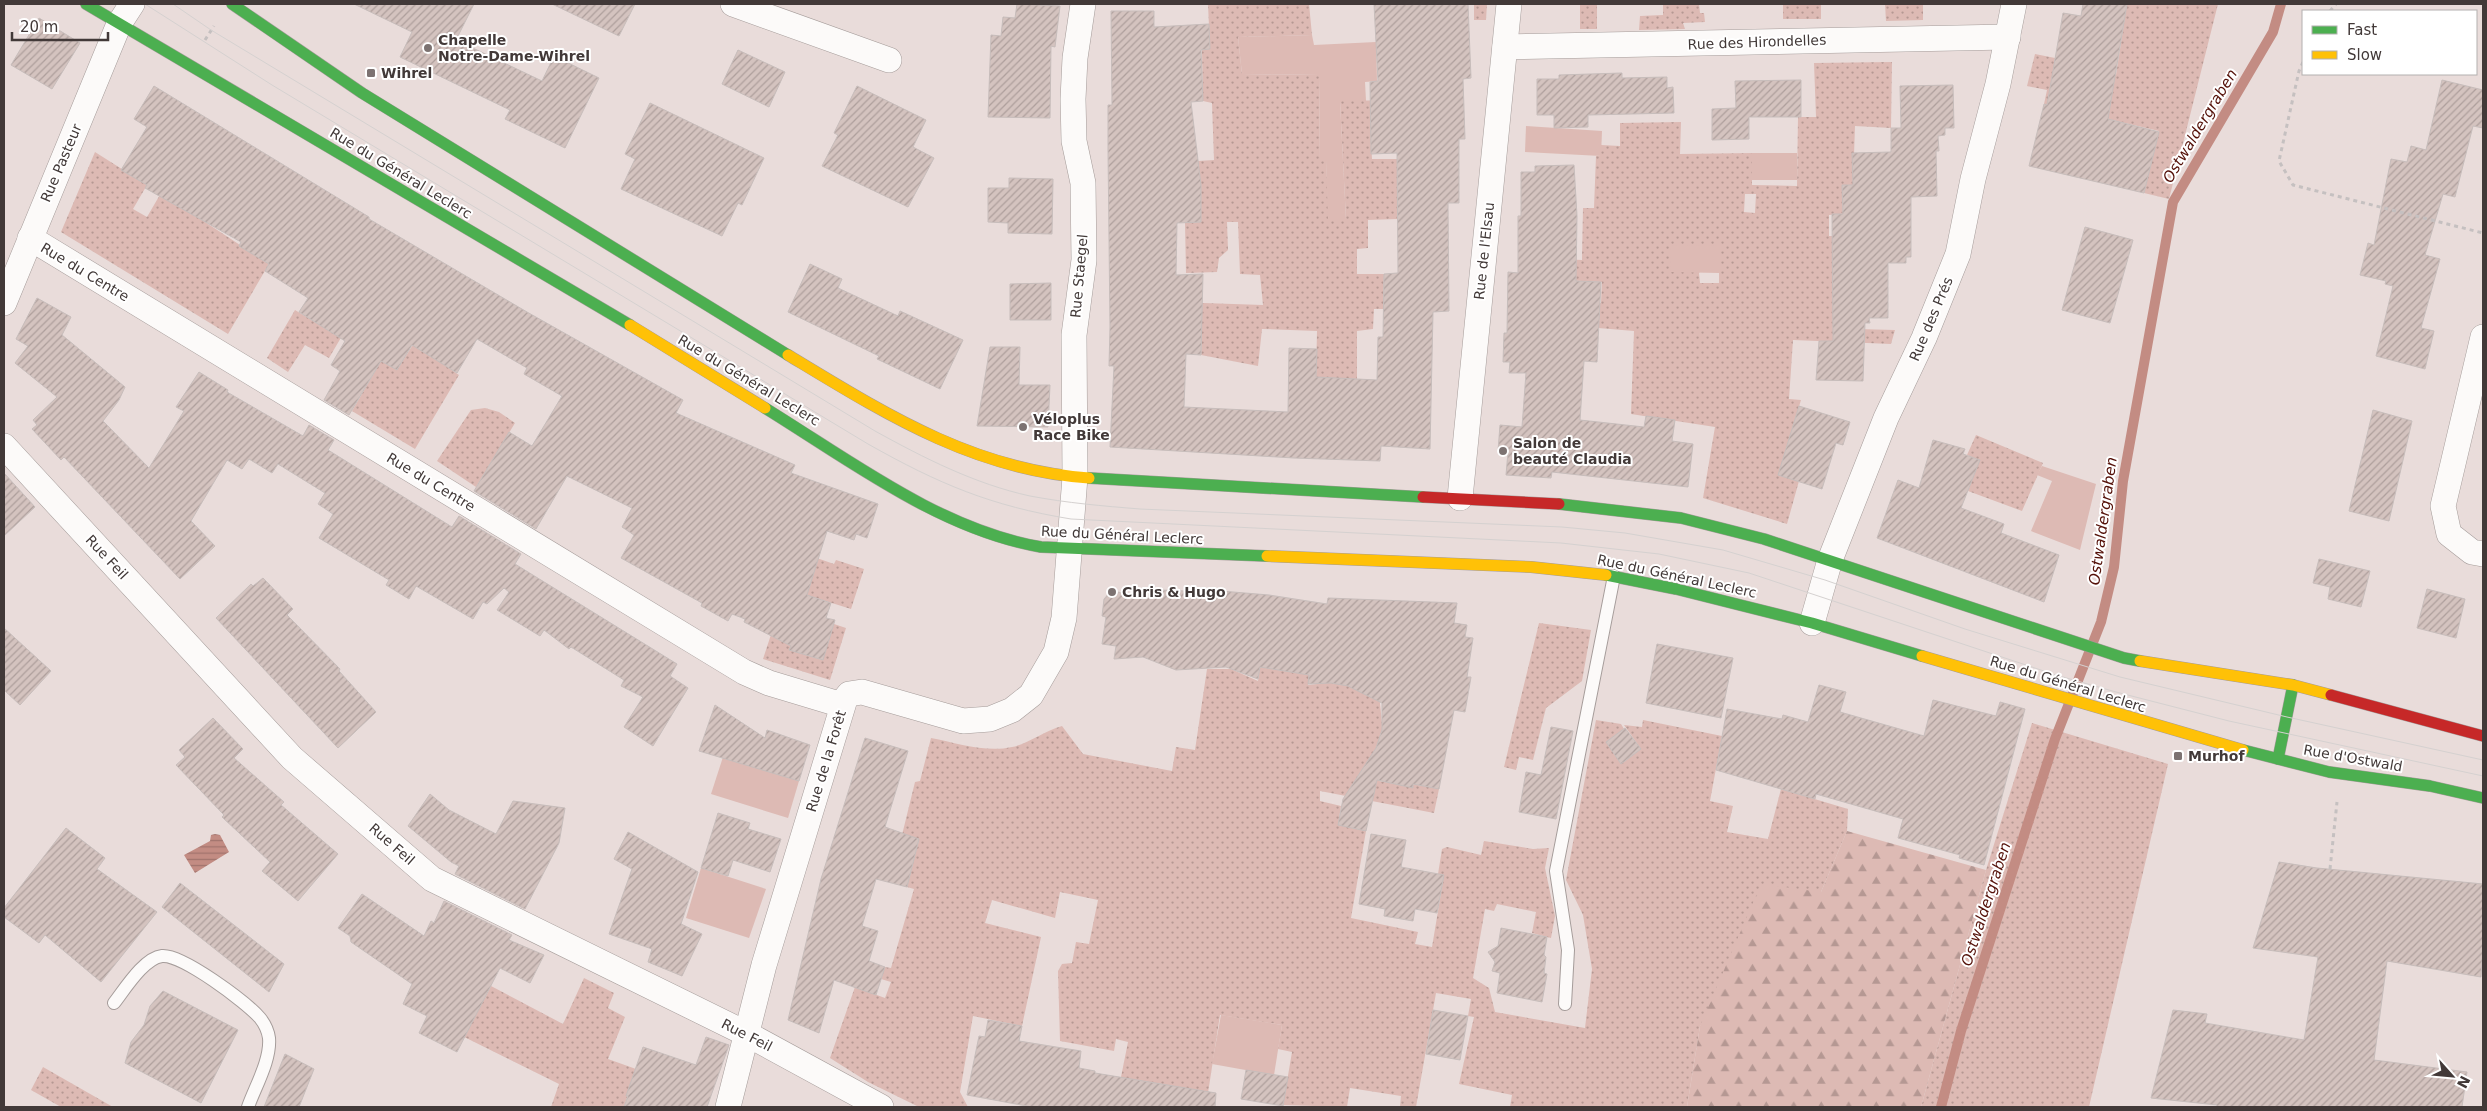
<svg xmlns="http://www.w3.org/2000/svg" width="2487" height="1111" viewBox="0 0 2487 1111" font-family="'DejaVu Sans',sans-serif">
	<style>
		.grass { fill: url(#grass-dots); fill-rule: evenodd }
		.forest { fill: url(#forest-firs) }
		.garden { fill: #ddbab4 }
		.water { fill: url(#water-rules) }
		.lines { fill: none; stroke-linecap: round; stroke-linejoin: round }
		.stream { stroke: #c38c83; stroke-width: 10 }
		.building { fill: url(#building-hatch); stroke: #c7bdbb }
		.lane-casing { stroke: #a59c9a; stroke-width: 14 }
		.street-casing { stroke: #a59c9a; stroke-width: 26 }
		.fast-casing { stroke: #a59c9a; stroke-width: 12 }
		.slow-casing { stroke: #a59c9a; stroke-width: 12 }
		.jam-casing { stroke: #a59c9a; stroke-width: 12 }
		.path { stroke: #c5c0c0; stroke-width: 3; stroke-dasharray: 4 4; stroke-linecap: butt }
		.lane { stroke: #fcfaf9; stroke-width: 12 }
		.street { stroke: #fcfaf9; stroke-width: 25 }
		.fast { stroke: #4caf50; stroke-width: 11 }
		.slow { stroke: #ffc107; stroke-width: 11 }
		.jam { stroke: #c62828; stroke-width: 11 }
		.tram { stroke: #d5d1d0; stroke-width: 1 }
		.poi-dot { fill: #7c7271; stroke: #fff; stroke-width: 2 }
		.labels { text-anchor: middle; stroke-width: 4; stroke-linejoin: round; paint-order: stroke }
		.poi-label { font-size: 14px; font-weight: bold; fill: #423938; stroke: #fff; text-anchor: start }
		.street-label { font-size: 14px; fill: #423938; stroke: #fff }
		.water-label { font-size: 15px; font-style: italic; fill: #541008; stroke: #fff }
	</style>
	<defs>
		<pattern id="grass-dots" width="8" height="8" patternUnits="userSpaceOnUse" patternTransform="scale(1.25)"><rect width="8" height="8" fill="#ddbab4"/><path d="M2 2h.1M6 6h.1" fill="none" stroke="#b59893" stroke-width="1.8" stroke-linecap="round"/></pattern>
		<pattern id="forest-firs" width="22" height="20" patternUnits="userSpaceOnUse" patternTransform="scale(1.25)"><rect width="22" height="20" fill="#ddbab4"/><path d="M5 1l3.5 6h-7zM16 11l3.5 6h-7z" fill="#b59893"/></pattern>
		<pattern id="water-rules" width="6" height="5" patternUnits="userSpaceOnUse" patternTransform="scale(1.25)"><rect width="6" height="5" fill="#c38c83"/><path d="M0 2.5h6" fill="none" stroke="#a0736c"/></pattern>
		<pattern id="building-hatch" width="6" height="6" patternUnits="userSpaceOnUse" patternTransform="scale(1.25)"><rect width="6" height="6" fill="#d4c3bf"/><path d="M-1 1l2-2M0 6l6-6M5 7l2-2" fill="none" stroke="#ae9f9c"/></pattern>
	</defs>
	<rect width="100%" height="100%" fill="#e9dcda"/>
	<g class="grass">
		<path d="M1208 4H1309L1312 35 1238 37 1242 74 1319 75 1320 161H1326L1329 220H1346L1340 101 1394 100 1371 139 1372 159H1397V219L1368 220V248L1357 249V274H1384L1383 309H1374L1373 329 1357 331V379L1316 378 1317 331 1262 329 1258 366 1201 355 1202 331 1187 330 1174 302 1263 305 1260 275 1240 274 1238 222H1227L1228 250 1219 258 1217 272 1186 273 1185 223 1201 222 1198 161 1214 160 1212 103 1203 101 1202 50 1210 49Z"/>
		<path d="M1474 4H1487L1486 20H1474Z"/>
		<rect x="1580" y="4" width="17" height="25"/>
		<path d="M1663 4H1699L1700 13H1704L1705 22 1683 23 1685 29 1639 30 1640 16 1663 15Z"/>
		<rect x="1783" y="4" width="38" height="15"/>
		<path d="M1885 4H1923V20L1886 21Z"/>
		<path d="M2127 4H2218L2169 199 2144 193 2159 131 2044 104 2047 90 2027 86 2035 54 2055 58 2054 65 2116 75Z"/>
		<path d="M1892 62 1891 128 1855 126 1853 185 1842 186 1843 214 1829 215V236H1834L1857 329 1895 330 1891 344 1793 340 1789 399 1801 400 1778 475 1799 481 1787 524 1703 498 1715 427 1631 414 1634 331 1598 328 1583 303H1601L1602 282 1561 280 1562 259 1582 260 1583 208H1594L1596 156H1601V145L1620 146V123L1681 122 1680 154 1752 153V185L1797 186 1798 117H1816L1814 63ZM1745 194H1756L1755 213 1744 212ZM1719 246V283H1700L1699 273Z"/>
		<path d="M95 152 147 185 133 209 147 217 161 193 269 264 228 334 61 232Z"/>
		<path d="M359 307 329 358 305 345 288 372 267 358 295 310 318 324Z"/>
		<path d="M414 343 460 344 446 366 459 375 415 449 352 411 381 361 397 370Z"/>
		<path d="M485 408 499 412 515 423 476 487 437 461 471 410Z"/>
		<path d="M1976 435 2043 463 2022 511 1968 491 1979 460 1967 455Z"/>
		<path d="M811 556 834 564 836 560 864 569 851 609 800 593Z"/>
		<path d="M781 604 792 643 790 650 822 660 834 624 846 628 830 680 763 659Z"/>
		<path d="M1539 623 1591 630 1582 681 1546 708 1533 760 1519 757 1516 770 1504 767Z"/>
		<path d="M1260 667 1290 672 1310 671 1308 685 1335 682 1379 694 1382 723 1388 724 1379 781 1413 787V784L1439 789 1434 813 1320 791V801L1341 806 1338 825 1366 831 1351 918 1418 932 1415 944 1432 947 1444 875 1438 874 1442 849 1447 847 1481 855 1484 841 1533 849 1549 848 1545 868 1555 916 1551 938 1532 933 1536 912 1497 904 1494 911 1485 909 1473 978 1489 988 1495 1012 1585 1028 1592 969 1583 915 1566 880 1596 720 1621 724 1624 729 1606 742 1621 764 1641 749 1624 725 1642 727 1643 720 1722 736 1710 801 1733 806 1727 832 1768 839 1781 789 1848 809 1847 831 1821 892 1700 1026 1687 1107H1510L1512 1095 1459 1084 1474 1017 1468 1016 1471 999 1436 993 1416 1107H1400L1401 1096 1350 1088 1347 1107 1283 1105 1292 1052 1278 1049 1282 1025 1220 1015 1208 1093 1137 1080 1133 1107H1115L1128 1042 1116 1039 1114 1051 1060 1041 1058 971 1062 964 1072 963 1076 942 1089 944 1098 900 1060 892 1055 918 992 900 985 923 1041 937 1022 1026 973 1016 960 1092 968 1107H919L868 1082 830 1058 855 987 885 998 891 982 881 979 885 967 891 968 914 889 907 887 919 840 902 835 915 782 920 781 931 738C957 743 986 753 1012 747 1028 744 1044 731 1062 726L1083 754 1172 771 1176 747 1195 750 1207 669H1231L1258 681Z"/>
		<path d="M2032 723 2168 764 2089 1107H1921L1986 870Z"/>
		<path d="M584 978 614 993 608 1008 625 1017 608 1059 636 1069 624 1107H551L559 1084 426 1018 485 998 491 986 563 1024Z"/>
		<path d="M43 1067 113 1107H61L31 1090Z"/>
	</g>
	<path class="forest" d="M1847 831 1986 870 1921 1107H1687L1700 1026 1761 884 1821 892Z"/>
	<g class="garden">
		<path d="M1312 35 1314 45 1376 42 1377 81 1365 82 1366 101H1340L1346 220H1328L1326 161H1320L1319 75 1242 74 1238 37Z"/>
		<path d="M1526 126 1602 131 1601 156 1525 152Z"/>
		<rect x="1752" y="153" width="45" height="27"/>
		<path d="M1671 245 1719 246V273L1670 272Z"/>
		<path d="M2042 466 2096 484 2080 550 2031 531 2052 481 2037 475Z"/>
		<path d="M723 757 799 781 788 818 711 794Z"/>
		<path d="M701 868 766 889 749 938 686 918Z"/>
		<path d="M1221 1015 1282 1025 1274 1075 1212 1064Z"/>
	</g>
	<path class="water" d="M215 834 220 835 229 852 195 873 184 855 210 841 211 835Z"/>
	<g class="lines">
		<path class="stream" d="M1941 1107 1961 1031 2055 739 2101 622 2114 567 2123 481 2173 202 2273 32 2281 4"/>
	</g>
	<g class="building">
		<path d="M354 4H474L456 40 542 81 554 56 599 78 565 148 505 119 510 110 400 57 412 32Z"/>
		<path d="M552 4H635L619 36Z"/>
		<path d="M1017 4 1060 6 1055 47 1051 46 1050 118 988 117 991 35 1001 36 1003 17 1015 18Z"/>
		<path d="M1374 4H1468L1471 78 1463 79 1465 139H1459V203H1448L1449 311 1433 312 1430 449 1381 446 1380 461 1294 458 1110 447 1114 366H1109L1110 327 1108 151V105H1112L1111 11H1154V27L1209 24 1210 49 1201 50 1203 101 1191 102 1201 185V222L1177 223 1176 275 1203 274 1201 355 1186 354 1184 407 1288 412 1289 348 1317 349 1316 377 1377 380 1378 337H1383L1384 274 1398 273 1397 153 1371 154 1370 82 1378 81Z"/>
		<path d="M2083 4H2127L2108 119 2159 132 2144 193 2029 166 2044 104 2047 105 2063 13 2081 16Z"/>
		<path d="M39 18 80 43 52 89 11 65Z"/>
		<path d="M738 50 785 72 769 107 722 84Z"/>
		<path d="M1622 73V78L1667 77V88L1673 87 1674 113 1588 115V127L1554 128V115H1537V79H1559V75Z"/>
		<path d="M1801 80V117H1749V139L1712 140V109L1736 108 1735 81Z"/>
		<path d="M2442 80 2483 90V128L2473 126 2455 197 2443 194 2425 255 2440 259 2421 328 2434 331 2425 369 2376 356 2393 286 2385 284 2386 281 2360 275 2368 243 2374 245 2391 159 2407 162 2411 146 2426 150Z"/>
		<path d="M1953 85 1954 128H1945V135L1938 136 1939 151H1936L1937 196 1911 197V257H1906V263H1888V318H1869L1870 323H1865L1863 381 1816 380 1819 341H1833L1832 214H1843L1842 185H1853L1852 153 1891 152V128H1901L1900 86Z"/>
		<path d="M154 86 369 217V219L527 312 683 400 676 413 795 465 791 473 878 504 867 538 856 534 854 540 827 531 807 595 831 603 826 618 835 620 823 660 789 650 791 646 744 622 745 619 732 614 728 621 701 606 702 603 621 558 634 535 622 527 632 508 567 476 536 529 474 491 509 432 532 446 562 396 524 374 527 368 477 339 457 373 412 345 397 370 381 361 349 415 324 400 340 371 331 365 345 341 299 312 308 298 265 271 269 264 239 246 241 242 145 188 147 185 121 170 147 127 134 119Z"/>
		<path d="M857 86 926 120 913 147 934 158 908 207 822 166 838 135 834 133Z"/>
		<path d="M650 103 764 158 742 205 738 203 722 236 621 189 635 159 625 154Z"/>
		<path d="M1574 165 1577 216 1576 281 1601 282 1597 362 1584 361 1580 420 1644 427 1646 416 1675 420 1672 441 1693 444 1688 487 1552 472 1551 478 1506 475 1508 452 1498 451 1500 425 1522 427 1526 373H1509L1510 362H1503L1504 333H1507L1508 272 1518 273V216H1521V172H1535V166Z"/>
		<path d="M1009 178 1053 179 1052 234 1008 233V223L988 222V188H1009Z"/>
		<path d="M2085 227 2133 240 2110 323 2062 310Z"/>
		<path d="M810 264 842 279 838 288 898 316 900 311 963 340 940 389 877 359 879 356 788 312Z"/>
		<path d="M1051 283V320H1010V284Z"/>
		<path d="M37 298 71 317 62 335 125 387 119 400 103 421 149 468 184 411 176 407 199 372 228 390 227 392 303 436 309 425 334 440 328 450 452 527 459 516 521 554 515 564 677 664 670 676 688 688 653 746 624 727 643 697 621 686 624 680 571 647 569 649 544 630 540 636 497 610 509 592 504 588 487 604 483 602 473 619 416 586 409 599 386 585 389 580 319 538 333 514 318 504 325 493 278 464 272 473 249 459 242 469 227 460 191 521 215 546 180 579 64 457 61 460 32 429 37 425 33 420 57 397 15 363 28 346 16 339Z"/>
		<path d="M990 347H1020L1019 385H1050L1048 427 977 426Z"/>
		<path d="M1799 406 1850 422 1843 445 1836 443 1822 489 1778 475Z"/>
		<path d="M2373 410 2412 421 2389 521 2349 511Z"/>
		<path d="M1933 440 1965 449 1963 454 1980 460 1961 508 2004 524 2001 533 2059 555 2044 602 1877 538 1898 480 1919 488Z"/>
		<path d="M4 473 35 507 4 536Z"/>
		<path d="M2319 559 2370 571 2361 607 2328 599 2330 587 2313 583Z"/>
		<path d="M263 578 293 609 287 615 340 669 339 671 376 712 338 748 216 618 251 584 253 586Z"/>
		<path d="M1137 589 1209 592V590L1269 595 1327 604 1328 598 1457 603 1454 623 1467 625 1465 637 1473 638 1467 677H1471L1465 712 1454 710 1439 789 1413 784V788L1377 780 1366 831 1338 825 1343 799 1376 748 1382 730V703L1348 686 1331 683 1308 684 1309 675 1260 667 1258 679 1226 667 1176 670 1143 657 1114 659 1116 646 1102 644 1106 617 1102 616 1104 599 1111 591 1136 595Z"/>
		<path d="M2427 589 2465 599 2456 638 2417 628Z"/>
		<path d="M4 628 51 671 20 705 4 690Z"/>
		<path d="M1657 644 1733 658 1721 718 1646 703Z"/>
		<path d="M1819 685 1846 692 1840 712 1924 736 1933 700 1996 716 2000 702 2025 709 1984 865 1959 858 1960 855 1898 838 1903 819 1816 794 1815 799 1716 770 1727 709 1782 719 1783 715 1808 722Z"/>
		<path d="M715 705 765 738 767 730 810 745 799 781 699 751Z"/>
		<path d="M213 718 243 749 234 758 284 802 281 805 338 854 298 901 262 871 270 862 222 817 224 815 176 765 185 757 179 750Z"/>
		<path d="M1551 727 1573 731 1556 819 1519 812 1526 772 1541 775Z"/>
		<path d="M1625 728 1641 749 1621 764 1606 742Z"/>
		<path d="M865 738 908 751 885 827 919 839 907 887 876 879 862 926 878 931 869 961 885 967 876 995 834 980 819 1033 788 1020 821 879Z"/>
		<path d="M430 794 449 810 496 834 513 801 565 808 559 843 525 909 455 874 459 866 451 862 408 826Z"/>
		<path d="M718 813 750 823 748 829 781 839 770 872 733 860 728 876 701 868Z"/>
		<path d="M66 828 105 858 97 869 157 912 101 982 45 935 39 943 4 917V908Z"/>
		<path d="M628 832 698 872 681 924 702 934 682 976 648 962 652 949 609 934 632 869 614 859Z"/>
		<path d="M1371 834 1406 840 1401 867 1444 875 1437 913 1415 909 1413 921 1384 916 1385 909 1359 904Z"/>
		<path d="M2279 862 2317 868 2483 884V948L2481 977 2387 961 2374 1060 2467 1072 2462 1107H2216L2217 1105 2151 1098 2173 1010 2207 1014 2205 1023 2304 1040 2318 957 2253 948Z"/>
		<path d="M180 883 284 964 269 992 162 907Z"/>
		<path d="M362 894 424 936 431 921 434 923 444 901 512 935 509 940 544 955 530 983 500 968 457 1052 419 1033 427 1016 403 1004 412 984 351 942 350 936 338 928Z"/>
		<path d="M1501 928 1547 937 1544 955 1546 957 1544 973 1547 974 1542 1002 1497 993 1500 973 1492 971 1495 962 1488 952 1498 946Z"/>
		<path d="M163 991 238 1030 201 1103 125 1063 131 1042 144 1025 150 1006Z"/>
		<path d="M1433 1010 1468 1016 1460 1060 1426 1054Z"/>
		<path d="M988 1020 1022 1026 1019 1041 1081 1051 1079 1068 1095 1071V1073L1216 1093 1215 1107H1032L967 1095 979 1036 985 1037Z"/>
		<path d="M706 1037 729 1045 707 1107H624L628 1096H626L643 1047 696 1065Z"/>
		<path d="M285 1054 314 1069 299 1107H264Z"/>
		<path d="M1246 1070 1288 1077 1283 1106 1241 1099Z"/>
	</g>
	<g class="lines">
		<defs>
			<g id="lane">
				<path d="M114 1003C125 989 144 958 162 956 182 954 246 1002 260 1018 264 1023 268 1031 269 1038 271 1060 255 1087 248 1107"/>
				<path d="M1565 1004 1568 950 1556 871 1614 576"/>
			</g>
			<g id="street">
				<path d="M733 4 889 60"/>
				<path d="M1505 47 2008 37"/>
				<path d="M30 238 744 672 769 683 842 705"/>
				<path d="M4 303 119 24 132 4"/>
				<path d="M2483 337 2443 506 2449 534 2472 552 2483 554"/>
				<path d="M4 446 292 758 432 879 747 1034 881 1107"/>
				<path d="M1460 498 1509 4"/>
				<path d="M1812 623 1830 560 1886 418 1924 338 1958 254 1973 179 1998 84 2014 4"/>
				<path d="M728 1107 764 965 845 699 849 694 862 692 963 721 990 719 1012 710 1031 695 1056 652 1064 618 1075 477 1074 335 1084 260 1083 183 1074 141 1073 99 1075 58 1083 4"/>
			</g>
			<g id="fast">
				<path d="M86 4 630 325"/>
				<path d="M232 4 362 93 788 355"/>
				<path d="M765 408C851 461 941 530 1041 547L1267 556"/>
				<path d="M1089 478 1423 497"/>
				<path d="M1559 504 1681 518 1764 539 2124 658 2140 661"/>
				<path d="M1606 575 1676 589 1812 623 1922 656"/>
				<path d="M2243 750 2329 772 2430 786 2483 798"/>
				<path d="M2278 759 2293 685"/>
			</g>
			<g id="slow">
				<path d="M630 325 765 408"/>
				<path d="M788 355C884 413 973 470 1089 478"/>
				<path d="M1267 556 1531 567 1606 575"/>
				<path d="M1922 656 2243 750"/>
				<path d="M2140 661 2293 685 2331 695"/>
			</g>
			<g id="jam">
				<path d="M1423 497 1559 504"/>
				<path d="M2331 695 2483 736"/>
			</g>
		</defs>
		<use href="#lane" class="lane-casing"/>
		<use href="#street" class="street-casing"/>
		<use href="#fast" class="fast-casing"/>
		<use href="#slow" class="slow-casing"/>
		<use href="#jam" class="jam-casing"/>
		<g class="path">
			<path d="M2330 11 2336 4"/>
			<path d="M205 40 214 26"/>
			<path d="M2303 62 2299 71 2279 161 2293 185 2483 233"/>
			<path d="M2330 869 2337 802"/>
		</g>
		<use href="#lane" class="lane"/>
		<use href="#street" class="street"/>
		<use href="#fast" class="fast"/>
		<use href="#slow" class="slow"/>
		<use href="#jam" class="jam"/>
		<g class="tram">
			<path d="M145 4 272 85 868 444C939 484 991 506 1071 519L1561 543 1659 554 1749 573 2056 675 2116 692 2229 721 2483 776"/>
			<path d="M173 4 211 30 875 431C924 458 975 484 1030 496 1067 503 1103 506 1140 509L1562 527 1625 533 1723 550 1825 580 1965 629 2120 677 2287 717 2483 760"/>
		</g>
	</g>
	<g class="poi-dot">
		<circle cx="428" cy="48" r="5"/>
		<rect x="366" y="68" width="10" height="10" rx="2.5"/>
		<circle cx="1023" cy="427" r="5"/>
		<circle cx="1503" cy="451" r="5"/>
		<circle cx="1112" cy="592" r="5"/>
		<rect x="2173" y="751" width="10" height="10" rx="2.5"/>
	</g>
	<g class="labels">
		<g class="poi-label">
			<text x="438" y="45">Chapelle<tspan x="438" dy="16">Notre-Dame-Wihrel</tspan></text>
			<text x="381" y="78">Wihrel</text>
			<text x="1033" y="424">Véloplus<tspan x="1033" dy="16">Race Bike</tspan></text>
			<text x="1513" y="448">Salon de<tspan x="1513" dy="16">beauté Claudia</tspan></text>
			<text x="1122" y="597">Chris &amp; Hugo</text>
			<text x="2188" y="761">Murhof</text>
		</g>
		<g class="street-label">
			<text transform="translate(1757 42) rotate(-2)" y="5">Rue des Hirondelles</text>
			<text transform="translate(61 163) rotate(-67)" y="5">Rue Pasteur</text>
			<text transform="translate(401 173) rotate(31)" y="5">Rue du Général Leclerc</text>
			<text transform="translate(1484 251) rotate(-84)" y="5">Rue de l'Elsau</text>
			<text transform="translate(85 272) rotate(31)" y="5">Rue du Centre</text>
			<text transform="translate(1079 276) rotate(-85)" y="5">Rue Staegel</text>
			<text transform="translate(1931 319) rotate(-67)" y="5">Rue des Prés</text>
			<text transform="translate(749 380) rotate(31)" y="5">Rue du Général Leclerc</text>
			<text transform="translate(431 482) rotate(31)" y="5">Rue du Centre</text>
			<text transform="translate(1122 535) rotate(3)" y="5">Rue du Général Leclerc</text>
			<text transform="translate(107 557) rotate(47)" y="5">Rue Feil</text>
			<text transform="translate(1677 576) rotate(12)" y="5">Rue du Général Leclerc</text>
			<text transform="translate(2068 684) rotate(17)" y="5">Rue du Général Leclerc</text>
			<text transform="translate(2353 758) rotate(10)" y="5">Rue d'Ostwald</text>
			<text transform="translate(826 761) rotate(-73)" y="5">Rue de la Forêt</text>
			<text transform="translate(392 844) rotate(41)" y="5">Rue Feil</text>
			<text transform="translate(747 1035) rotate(27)" y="5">Rue Feil</text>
		</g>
		<g class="water-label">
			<text transform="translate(2200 126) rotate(-59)" y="5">Ostwaldergraben</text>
			<text transform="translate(2103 521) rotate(-82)" y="5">Ostwaldergraben</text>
			<text transform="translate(1986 904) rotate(-72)" y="5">Ostwaldergraben</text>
		</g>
	</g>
	<rect width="2487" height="1111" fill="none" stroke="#423938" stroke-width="10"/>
	<rect x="2302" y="10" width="175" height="65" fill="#ffffff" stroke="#b3b0af"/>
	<rect x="2312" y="26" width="25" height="8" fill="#4caf50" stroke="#b3b0af"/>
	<text x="2347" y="35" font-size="15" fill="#423938">Fast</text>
	<rect x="2312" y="51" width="25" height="8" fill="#ffc107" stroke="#b3b0af"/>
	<text x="2347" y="60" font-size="15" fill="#423938">Slow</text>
	<g transform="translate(2452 1076) rotate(117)" stroke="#ffffff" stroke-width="4" paint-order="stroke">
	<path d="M0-4L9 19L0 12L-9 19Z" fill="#423938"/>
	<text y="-8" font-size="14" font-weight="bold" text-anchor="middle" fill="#423938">N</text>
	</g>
	<path d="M12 32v8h96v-8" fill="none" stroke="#423938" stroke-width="2.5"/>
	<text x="20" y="32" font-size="15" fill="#423938" stroke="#ffffff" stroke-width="4" paint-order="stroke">20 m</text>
</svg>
